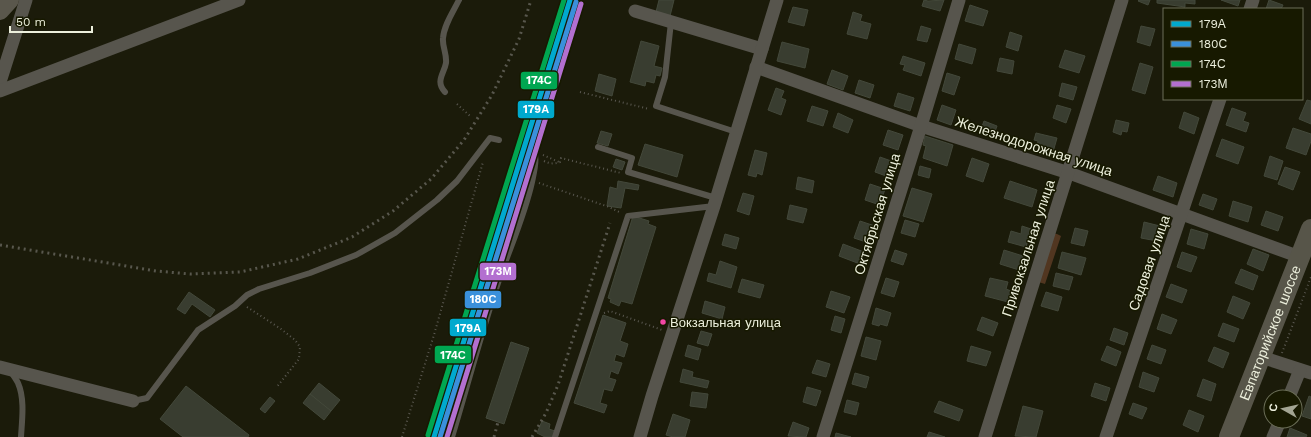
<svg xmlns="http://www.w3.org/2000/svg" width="1311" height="437" viewBox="0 0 1311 437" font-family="'Work Sans',sans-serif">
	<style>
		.green { fill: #513620 }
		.building { fill: #393d30; stroke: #43483a }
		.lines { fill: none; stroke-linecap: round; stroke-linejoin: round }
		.path { stroke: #5a5850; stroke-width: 2; stroke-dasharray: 1 3; stroke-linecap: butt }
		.lane { stroke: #57554d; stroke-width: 6 }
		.street { stroke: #57554d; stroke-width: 13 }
		.secondary { stroke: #5a574c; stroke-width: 18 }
		.primary { stroke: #575549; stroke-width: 20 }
		.rail { stroke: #58574d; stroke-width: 3; stroke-dasharray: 2 4; stroke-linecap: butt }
		.rail-1-casing { stroke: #171900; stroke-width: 8 }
		.rail-2-casing { stroke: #171900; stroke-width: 8 }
		.rail-3-casing { stroke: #171900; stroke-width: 8 }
		.rail-4-casing { stroke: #171900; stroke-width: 8 }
		.rail-1 { stroke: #00a9ce; stroke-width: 5 }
		.rail-2 { stroke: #3a90db; stroke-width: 5 }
		.rail-3 { stroke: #00a651; stroke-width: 5 }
		.rail-4 { stroke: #b36fd0; stroke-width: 5 }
		.bus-dot { fill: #f346a5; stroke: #171900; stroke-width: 1.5 }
		.labels { text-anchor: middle; stroke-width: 3; stroke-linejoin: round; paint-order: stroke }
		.bus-label { font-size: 13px; fill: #ecefdc; stroke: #171900; text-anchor: start }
		.street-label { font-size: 14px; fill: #ecefdc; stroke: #171900 }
		.line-badge { stroke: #171900; stroke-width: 1.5 }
		.badge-label { font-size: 11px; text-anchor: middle; font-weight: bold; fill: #fff }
	</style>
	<rect width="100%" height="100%" fill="#1b1b0a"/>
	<path class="green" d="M1051 233 1057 234 1061 236 1045 284 1035 281Z"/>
	<g class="building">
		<path d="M659 0H674L670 16 656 12Z"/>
		<path d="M924 0 928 1 944 0 940 11 922 6Z"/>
		<path d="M1139 0H1150L1148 5 1138 1Z"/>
		<path d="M1157 0H1195V4L1185 3V7L1157 3Z"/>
		<path d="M1221 0H1240L1238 6Z"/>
		<path d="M1269 0 1283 5 1281 9H1266Z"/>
		<path d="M970 5 988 11 983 26 965 21Z"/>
		<path d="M793 7 808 10 804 26 788 22Z"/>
		<path d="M853 12 862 15 860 21 871 24 867 39 847 34Z"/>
		<path d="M921 26 931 29 927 42 917 40Z"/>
		<path d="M1141 26 1155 29 1150 46 1137 42Z"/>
		<path d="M1010 32 1022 36 1018 51 1006 47Z"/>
		<path d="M641 41 659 46 654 66 662 68 660 76 656 75 654 83 646 81 645 86 630 82Z"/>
		<path d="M782 42 809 49 805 68 777 61Z"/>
		<path d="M959 44 976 49 972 64 955 59Z"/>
		<path d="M1065 50 1085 56 1079 73 1059 67Z"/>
		<path d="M903 56 925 63 921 76 903 70 905 65 900 64Z"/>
		<path d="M1000 58 1014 61 1012 74 997 71Z"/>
		<path d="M1140 63 1153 67 1145 94 1132 90Z"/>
		<path d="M832 70 848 76 843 90 827 84Z"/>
		<path d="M947 73 960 77 954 95 942 91Z"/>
		<path d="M599 74 616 79 612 96 595 91Z"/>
		<path d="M859 80 874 85 870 98 855 93Z"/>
		<path d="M1062 83 1077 87 1073 100 1059 96Z"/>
		<path d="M776 88 784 91 781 98 786 100 781 115 768 110Z"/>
		<path d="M898 93 914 98 910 111 894 106Z"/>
		<path d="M1307 100 1311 101V124L1299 119Z"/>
		<path d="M942 105 956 110 951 125 937 120Z"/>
		<path d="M1057 105 1071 109 1066 123 1053 118Z"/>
		<path d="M812 106 828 111 823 126 807 121Z"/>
		<path d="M1232 108 1246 113 1243 121 1249 123 1246 132 1226 125Z"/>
		<path d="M1184 112 1199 118 1194 134 1179 128Z"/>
		<path d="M838 113 853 120 848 133 833 127Z"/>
		<path d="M1116 120 1129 123 1127 132 1122 131 1121 135 1113 132Z"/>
		<path d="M984 121 997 126 993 137 980 132Z"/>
		<path d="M1293 128 1311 134V141L1306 155 1286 148Z"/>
		<path d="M888 130 903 135 898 150 883 145Z"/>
		<path d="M601 131 612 134 608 146 597 143Z"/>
		<path d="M1036 133 1057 138 1053 152 1037 147 1038 141 1034 140Z"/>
		<path d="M925 136 953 145 947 166 923 158 926 146 923 145Z"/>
		<path d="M1222 139 1244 147 1238 164 1216 156Z"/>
		<path d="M645 144 683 155 677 177 638 165Z"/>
		<path d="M755 150 767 153 762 175 757 173 756 177 748 175Z"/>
		<path d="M1270 156 1283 161 1277 180 1264 176Z"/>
		<path d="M880 157 894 162 889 177 875 172Z"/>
		<path d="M972 158 989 164 983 182 966 176Z"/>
		<path d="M616 159 625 162 622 170 613 167Z"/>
		<path d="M920 166 931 169 929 178 918 175Z"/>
		<path d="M1285 167 1300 172 1293 190 1278 184Z"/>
		<path d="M1158 176 1177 183 1173 197 1153 190Z"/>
		<path d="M798 177 814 181 812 193 796 189Z"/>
		<path d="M618 181 639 185 638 190 625 188 621 208 607 206 610 187 617 189Z"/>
		<path d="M1010 181 1037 190 1032 207 1004 198Z"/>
		<path d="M870 184 885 189 880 205 865 200Z"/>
		<path d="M912 188 932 194 923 222 903 216Z"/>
		<path d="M743 193 754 196 749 215 737 211Z"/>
		<path d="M1203 194 1217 199 1213 210 1199 205Z"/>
		<path d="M1233 201 1252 207 1248 222 1229 216Z"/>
		<path d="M790 205 807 209 803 223 787 219Z"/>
		<path d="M1266 211 1283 217 1278 231 1261 225Z"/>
		<path d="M633 216 649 221 648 224 656 227 632 304 621 301 619 306 610 302 611 299 608 298Z"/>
		<path d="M905 220 919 224 915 237 901 233Z"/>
		<path d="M860 221 875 226 869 243 854 238Z"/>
		<path d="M1144 222 1160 226 1157 241 1141 238Z"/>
		<path d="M1022 226 1031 229 1026 247 1008 242 1011 231 1021 234Z"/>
		<path d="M1075 228 1088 231 1084 246 1071 243Z"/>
		<path d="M1191 229 1208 234 1204 249 1187 244Z"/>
		<path d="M725 234 739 238 736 249 722 245Z"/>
		<path d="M843 244 864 252 860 264 839 256Z"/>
		<path d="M1253 249 1269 255 1263 271 1247 264Z"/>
		<path d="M895 250 907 254 903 265 891 261Z"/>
		<path d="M1004 250 1023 256 1019 270 1000 264Z"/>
		<path d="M1062 252 1086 258 1081 275 1058 268Z"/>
		<path d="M1182 252 1197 257 1191 272 1177 267Z"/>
		<path d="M720 261 737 267 731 288 707 281 709 273 716 275Z"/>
		<path d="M1241 269 1258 276 1253 290 1235 283Z"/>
		<path d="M1056 273 1073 277 1069 290 1053 286Z"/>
		<path d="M886 278 899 282 894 297 881 293Z"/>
		<path d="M990 278 1008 282 1006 289 1011 291 1008 302 985 296Z"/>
		<path d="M742 279 764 285 760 298 738 292Z"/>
		<path d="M1171 284 1187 290 1182 303 1166 297Z"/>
		<path d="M831 291 850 297 844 313 826 307Z"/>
		<path d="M189 292 215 310 210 317 192 304 185 314 177 309Z"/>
		<path d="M1046 292 1062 297 1058 311 1041 306Z"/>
		<path d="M1233 296 1250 303 1243 319 1227 312Z"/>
		<path d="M705 301 725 307 722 319 702 313Z"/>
		<path d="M876 308 891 313 887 326 880 324 879 326 872 324Z"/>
		<path d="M1162 314 1177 320 1171 334 1157 329Z"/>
		<path d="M603 315 626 323 620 341 628 344 624 357 616 354 614 361 622 363 618 374 611 371 609 378 616 380 612 391 604 389 600 403 607 405 604 413 574 403Z"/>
		<path d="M835 316 845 319 841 333 831 330Z"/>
		<path d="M982 317 998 323 993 336 977 330Z"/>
		<path d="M1223 323 1239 329 1234 342 1218 336Z"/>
		<path d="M1114 328 1128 333 1124 345 1110 340Z"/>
		<path d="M701 331 712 334 708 346 697 343Z"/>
		<path d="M866 337 881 341 876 360 861 356Z"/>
		<path d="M511 342 529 348 504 424 486 418Z"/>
		<path d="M688 345 701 349 698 360 685 356Z"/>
		<path d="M1152 345 1166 350 1161 364 1147 359Z"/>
		<path d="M971 346 991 352 986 366 967 361Z"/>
		<path d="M1107 346 1121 352 1116 366 1101 360Z"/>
		<path d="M1214 347 1229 353 1223 368 1208 361Z"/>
		<path d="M817 360 830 364 826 377 812 373Z"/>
		<path d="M683 369 693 372 692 377 709 381 707 388 680 382Z"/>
		<path d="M1143 372 1159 378 1154 392 1139 387Z"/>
		<path d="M855 373 869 377 866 388 852 384Z"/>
		<path d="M1203 379 1216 384 1211 401 1197 396Z"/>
		<path d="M319 383 340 400 331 411 310 394Z"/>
		<path d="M1095 383 1110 388 1106 401 1091 396Z"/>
		<path d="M186 386 249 435 248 437H183L160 419Z"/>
		<path d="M807 387 821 391 816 406 803 402Z"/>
		<path d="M692 392 708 394 706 408 690 406Z"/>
		<path d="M310 394 331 411 324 420 303 403Z"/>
		<path d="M1309 396 1311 397V419L1302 416Z"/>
		<path d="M270 397 275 401 265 413 260 409Z"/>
		<path d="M847 400 859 403 856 415 844 412Z"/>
		<path d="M939 401 963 410 959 421 934 412Z"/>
		<path d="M1133 403 1147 408 1142 419 1129 414Z"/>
		<path d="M1023 406 1043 411 1036 437 1015 436Z"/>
		<path d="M1189 410 1204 416 1198 432 1183 425Z"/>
		<path d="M673 414 690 420 685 437H673L666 435Z"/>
		<path d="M542 421 550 424 549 429 555 431 554 437H545L537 433Z"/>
		<path d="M793 422 809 428 806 437 788 436Z"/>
		<path d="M1290 428 1307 435 1306 437H1287Z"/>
		<path d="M929 432 945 437H927Z"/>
		<path d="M836 433 851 437H835Z"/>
	</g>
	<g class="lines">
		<g class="path">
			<path d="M580 92 649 109"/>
			<path d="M457 104 470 116"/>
			<path d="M538 142 554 94 566 41 578 0"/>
			<path d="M543 155 559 162"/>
			<path d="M544 161C550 164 554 164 560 162L561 158 621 173"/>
			<path d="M539 183 609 207 621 213"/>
			<path d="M247 307 281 329 295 340 300 347 299 359 276 388"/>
			<path d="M604 313 610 311 662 330"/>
			<path d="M1282 353 1311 277"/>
			<path d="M402 437 434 335 483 162"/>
		</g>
		<g class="lane">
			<path d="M671 22 665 77 656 106 736 132"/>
			<path d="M445 92C435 81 444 74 446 63 447 54 442 46 443 38 444 25 453 12 459 0"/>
			<path d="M598 147 632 158 628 172 716 198"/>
			<path d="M11 372C13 375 16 379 18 383 25 399 22 420 21 437"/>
			<path d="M133 401 147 398 198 330 235 306 247 295 259 289 310 273 356 255 395 233 437 200 457 181 490 138 499 140"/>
			<path d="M452 437C468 384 482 330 500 277 511 245 525 214 532 182 534 172 540 151 529 145"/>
			<path d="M555 437 628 216 714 206"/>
		</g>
		<g class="street">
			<path d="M1250 9 1253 0"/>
			<path d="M635 11 762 49"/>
			<path d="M756 67 921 126 1069 173 1300 257"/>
			<path d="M0 82 26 0"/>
			<path d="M0 91 239 0"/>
			<path d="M1261 357 1311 373"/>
			<path d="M0 367 133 401"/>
			<path d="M1289 397 1300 370"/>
			<path d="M640 437 652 396 714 206 777 0"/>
			<path d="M823 437 921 126 959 0"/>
			<path d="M985 437 1122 0"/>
			<path d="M1106 437 1220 99"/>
			<path d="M1273 437 1280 421"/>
		</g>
		<path class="secondary" d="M0 11 10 0"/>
		<path class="primary" id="s1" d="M1229 437 1311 229"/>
		<g class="rail">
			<path d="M0 245 156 271 190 274 240 272 298 259 352 237 393 211 431 179 464 140 492 95 519 39 531 0"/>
			<path d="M494 437 498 422"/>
			<path d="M532 437 546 413 558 385 610 223"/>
		</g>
		<defs>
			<path id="rail-1" d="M434 437 570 0"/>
			<path id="rail-2" d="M440 437 576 2"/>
			<path id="rail-3" d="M428 435 564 0"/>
			<path id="rail-4" d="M447 437 581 4"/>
		</defs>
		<use href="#rail-1" class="rail-1-casing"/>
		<use href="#rail-2" class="rail-2-casing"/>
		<use href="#rail-3" class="rail-3-casing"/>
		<use href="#rail-4" class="rail-4-casing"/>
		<use href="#rail-1" class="rail-1"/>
		<use href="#rail-2" class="rail-2"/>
		<use href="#rail-3" class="rail-3"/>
		<use href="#rail-4" class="rail-4"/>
	</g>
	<circle class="bus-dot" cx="663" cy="322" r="3.5"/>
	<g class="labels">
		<g class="bus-label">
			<text x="670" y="327">Вокзальная улица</text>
		</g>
		<g class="street-label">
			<text transform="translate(1034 146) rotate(18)" y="5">Железнодорожная улица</text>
			<text transform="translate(877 214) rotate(-73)" y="5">Октябрьская улица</text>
			<text transform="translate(1028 248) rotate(-72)" y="5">Привокзальная улица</text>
			<text transform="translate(1149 263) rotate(-71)" y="5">Садовая улица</text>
			<text dy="5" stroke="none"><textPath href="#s1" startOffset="112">Евпаторийское шоссе</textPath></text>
		</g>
	</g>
	<g class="line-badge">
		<rect x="520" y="71" width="38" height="19" rx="4" fill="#00a651"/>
		<rect x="517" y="100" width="38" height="19" rx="4" fill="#00a9ce"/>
		<rect x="479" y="262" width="38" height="19" rx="4" fill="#b36fd0"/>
		<rect x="464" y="290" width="38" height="19" rx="4" fill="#3a90db"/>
		<rect x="449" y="318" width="38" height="19" rx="4" fill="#00a9ce"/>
		<rect x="434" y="345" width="38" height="19" rx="4" fill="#00a651"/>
	</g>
	<g class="badge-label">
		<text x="539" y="84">174С</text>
		<text x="536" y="113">179А</text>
		<text x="498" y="275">173М</text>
		<text x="483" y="303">180С</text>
		<text x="468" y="332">179А</text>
		<text x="453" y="359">174С</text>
	</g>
	<rect x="1163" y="8" width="140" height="92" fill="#171900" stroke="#6c6f58"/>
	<rect x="1171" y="21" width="20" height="6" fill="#00a9ce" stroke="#6c6f58"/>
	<text x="1199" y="28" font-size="12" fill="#ecefdc">179А</text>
	<rect x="1171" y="41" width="20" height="6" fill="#3a90db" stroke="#6c6f58"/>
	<text x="1199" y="48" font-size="12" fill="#ecefdc">180С</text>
	<rect x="1171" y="61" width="20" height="6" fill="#00a651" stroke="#6c6f58"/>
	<text x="1199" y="68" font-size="12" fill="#ecefdc">174С</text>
	<rect x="1171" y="81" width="20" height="6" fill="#b36fd0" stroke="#6c6f58"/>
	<text x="1199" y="88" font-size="12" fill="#ecefdc">173М</text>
	<g transform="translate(1283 409) rotate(278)"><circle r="19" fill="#171900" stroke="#6c6f58"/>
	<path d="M0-3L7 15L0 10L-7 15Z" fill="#a3a592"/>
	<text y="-6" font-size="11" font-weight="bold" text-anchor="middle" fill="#ecefdc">С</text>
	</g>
	<path d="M10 26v6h82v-6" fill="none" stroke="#ecefdc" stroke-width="2"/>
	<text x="16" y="26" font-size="12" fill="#ecefdc" stroke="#171900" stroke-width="3" paint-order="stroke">50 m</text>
</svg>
